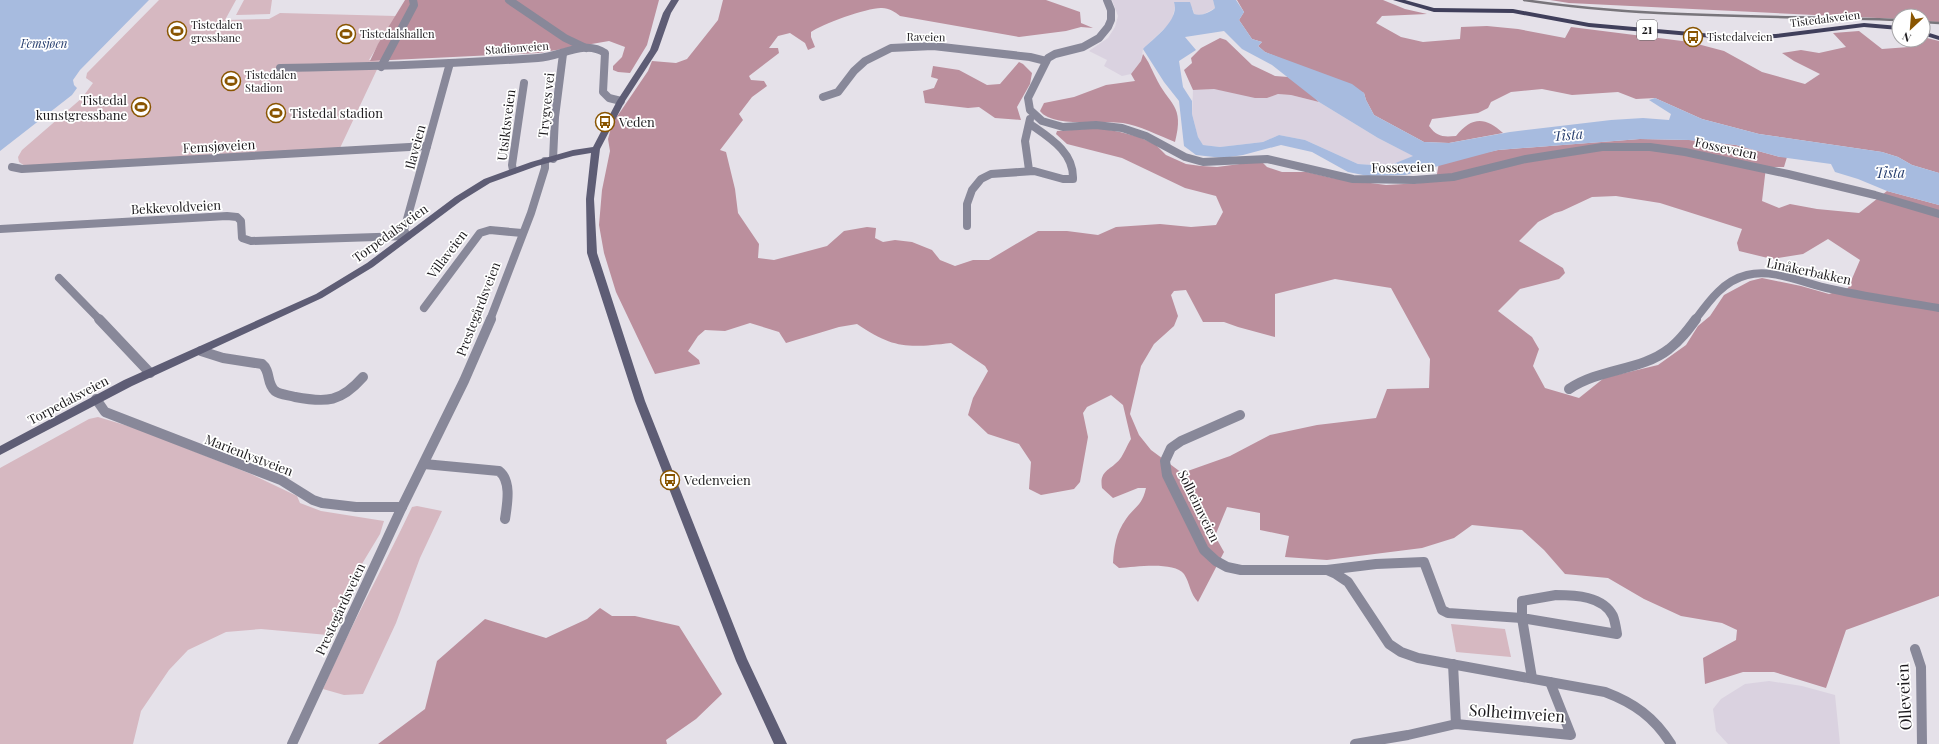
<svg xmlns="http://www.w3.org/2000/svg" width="1939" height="744" viewBox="0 0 1939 744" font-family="'Playfair Display',serif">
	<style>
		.built { fill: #dad2e0 }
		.green { fill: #d6b8c1 }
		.forest { fill: #bb8f9d; fill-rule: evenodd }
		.water { fill: #a7bbdf; fill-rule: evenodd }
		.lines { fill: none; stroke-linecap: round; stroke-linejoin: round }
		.street-far1 { stroke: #889; stroke-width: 8 }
		.street { stroke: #889; stroke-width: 10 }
		.secondary { fill: #5e5d75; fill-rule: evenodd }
		.primary { fill: #403f5b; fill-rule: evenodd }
		.rail { stroke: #78757b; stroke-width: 2.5 }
		.labels { text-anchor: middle; stroke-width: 3.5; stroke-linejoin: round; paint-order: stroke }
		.far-street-label { font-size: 11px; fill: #1c1a1d; stroke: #fff }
		.far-poi-label { font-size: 11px; fill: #1c1a1d; stroke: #fff; text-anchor: start }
		.shield { fill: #fff; stroke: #605f61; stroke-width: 1 }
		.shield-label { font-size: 12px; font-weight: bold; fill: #1c1a1d }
		.far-water-label { font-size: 12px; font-style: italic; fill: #283f6f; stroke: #fff }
		.poi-label { font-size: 13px; fill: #1c1a1d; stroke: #fff; text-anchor: start }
		.street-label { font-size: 13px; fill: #1c1a1d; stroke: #fff }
		.water-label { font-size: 14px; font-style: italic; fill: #283f6f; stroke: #fff }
		.near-street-label { font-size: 16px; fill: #1c1a1d; stroke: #fff }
	</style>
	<rect width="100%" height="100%" fill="#e5e1e9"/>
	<g class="built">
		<path d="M1112 0H1213L1215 8 1204 14 1199 15 1194 14 1193 9 1175 6 1172 21 1143 49 1141 61 1131 74 1122 76 1104 66 1107 60 1089 51 1108 38 1115 27 1118 16Z"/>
		<path d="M1214 89 1267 98 1278 94 1291 95 1319 102 1378 138 1414 156 1388 166 1358 164 1305 140 1279 135 1263 142 1220 147 1203 145 1198 137 1192 114 1193 90Z"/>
		<path d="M1769 681 1802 686 1835 695 1840 744H1728L1716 731 1713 709 1721 699 1745 684Z"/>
	</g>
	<g class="green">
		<path d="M159 0H236L225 20 269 19 280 13 396 16 369 60 381 61 340 148 25 166 19 162 18 157 22 150 82 98 93 83 86 78 87 73Z"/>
		<path d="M244 0H272L270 14 236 15Z"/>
		<path d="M98 417 138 429 251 474 297 496 300 503 321 511 384 521 380 534 345 592 328 635 261 629 226 632 188 650 169 670 141 711 133 744H0V468L89 419Z"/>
		<path d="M417 506 442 511 420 558 396 623 363 694 344 695 323 689C350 627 383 568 412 507Z"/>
		<path d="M1451 624 1505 629 1511 657 1456 652Z"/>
	</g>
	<g class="forest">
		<path d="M405 0H659L647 45 630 73 618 72 613 70V66L622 57 625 47 609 41 539 53 370 61 378 44Z"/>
		<path d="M723 0H1046L1080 12 1081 23 1093 28 1081 27 1066 31 1019 37 900 16C895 12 889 8 882 8 869 7 822 24 811 32V37L815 47 808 50 805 43 790 33 778 36 769 48H778L779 53 749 76 751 80 764 81 767 86 752 97 739 114 743 120 720 150 726 152 735 189 738 213 759 244 758 258 774 260 797 254 827 246 844 231 867 227 876 228 875 238 883 242 895 240 912 242 932 250 940 260 955 266 973 260H989L1038 231H1067L1098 235 1116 227 1160 224 1191 227 1216 225 1223 212 1216 196 1185 188 1122 158 1067 144 1056 134 1057 131 1099 128 1120 132 1139 137 1156 145 1166 155 1186 164 1201 166 1217 167 1255 162 1263 163 1267 167 1282 172H1307L1332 178 1386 185 1421 183 1436 180 1439 162 1498 150 1640 139 1689 140 1736 145 1780 157H1787L1784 167H1766L1762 201 1779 208 1790 204 1817 209 1859 213 1887 191 1939 205V596L1846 630 1826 688 1774 672H1743L1705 684 1703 658 1736 640 1737 630 1722 623 1681 616 1644 599 1608 578 1565 574 1544 550 1522 530 1472 525 1454 538 1422 548 1327 560 1285 557 1289 536 1260 530V513L1227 507 1215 536 1224 552 1198 602C1190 594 1190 583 1184 574 1174 561 1135 567 1119 568L1113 563C1114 547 1116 533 1126 519 1135 506 1142 506 1146 488H1138L1113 498 1102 488C1099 470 1110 471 1120 459 1124 454 1127 445 1131 439L1123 405 1111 395 1087 407 1083 413 1088 437 1080 482 1074 489 1041 495 1029 489 1031 462 1019 444 988 434 968 415 973 398 988 371 985 366 951 343C908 348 894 349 857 324L839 327 786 343 779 332 750 323 725 331 705 330 698 336 688 351 699 360 700 364 655 374 616 292 604 253 599 225 602 190 610 151 608 139 612 124 648 71 652 61 676 63 687 59 718 20ZM1616 196 1660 203 1742 229 1737 243 1739 251 1772 259 1803 254 1828 239 1860 260 1848 288 1829 294 1801 286 1762 278 1750 281 1724 295 1710 316 1698 326 1686 345 1658 365 1604 378 1579 398 1545 388 1533 366 1539 349 1532 337 1498 311 1520 289 1559 279 1565 273 1563 268 1519 241 1538 222 1555 213 1562 211 1592 197ZM1335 279 1391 288 1430 359 1429 388 1387 389 1376 418 1317 425 1270 435 1230 456 1182 473 1151 450 1139 435 1130 414 1141 366 1154 344 1174 326 1178 316 1171 295 1174 291 1186 290 1203 322H1224L1238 327 1275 337V294Z"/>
		<path d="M1237 0H1383L1405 9 1427 14 1382 16 1376 23 1401 37 1423 42 1460 39 1461 27 1487 26 1518 29 1565 38 1571 27 1690 42 1724 51 1762 72 1805 84 1820 74 1794 61 1782 53 1801 50 1819 53 1846 47 1833 33 1859 31 1882 49 1909 47 1911 40H1923V37L1939 41V173L1912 165 1898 157 1882 152 1759 134 1702 119 1655 98 1636 99 1618 92 1572 95 1542 89 1511 92 1491 102 1488 108 1478 113 1432 119 1429 126C1437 137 1443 137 1456 136 1471 117 1485 116 1503 133L1449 143 1424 142 1374 115 1366 100 1364 93 1265 52 1258 46 1262 42 1252 39 1239 20 1244 12Z"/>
		<path d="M1550 0H1939V22L1923 21V16H1899V19L1569 3Z"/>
		<path d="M1220 38 1226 40 1252 65 1275 76 1288 77 1310 93 1319 102 1291 95 1278 94 1267 98H1255L1214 89 1193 90 1184 70 1192 63 1191 58 1201 48Z"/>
		<path d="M1143 54C1149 62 1151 68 1155 76 1169 106 1185 104 1175 142 1160 136 1138 125 1123 123 1101 120 1053 128 1040 111L1044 103 1074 97 1106 85 1135 81 1131 74 1141 61Z"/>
		<path d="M1019 62 1023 64 1032 73 1030 84 1017 107 1021 120 995 118 979 107 968 108 925 103 923 91 934 88 938 79 931 77 933 66 959 70 987 85 1000 84Z"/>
		<path d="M600 608 612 616H635L679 626 722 694 696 719 666 740 667 744H378L425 709 437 661 485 619 546 638 587 619Z"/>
	</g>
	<g class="water">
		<path d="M0 0H149L80 70 73 80 74 85 77 88 72 95 0 151Z"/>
		<path d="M1213 0H1236L1244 12 1239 20 1252 39 1262 42 1258 46 1265 52 1352 84 1364 93 1366 100 1374 115 1424 142 1449 143 1510 132 1611 120 1643 118 1669 120 1671 114 1649 100 1655 98 1702 119 1759 134 1882 152 1898 157 1912 165 1939 173V205L1887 191 1858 179 1835 172 1831 164 1780 157 1736 145 1689 140 1640 139 1498 150 1405 175 1368 176 1348 172 1312 152 1281 145 1243 155 1223 158 1196 155 1184 146 1179 101 1164 82 1143 49C1155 37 1180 20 1174 2H1190L1194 14C1202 16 1209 13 1215 8ZM1224 31 1242 49 1272 65 1319 102 1378 138 1413 156 1388 166 1358 164 1305 140 1279 135 1263 142 1220 147 1203 145 1198 137 1192 114V101L1183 87 1179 61 1196 50 1185 37Z"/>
	</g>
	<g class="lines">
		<g class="street-far1">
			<path d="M509 0 565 38 586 48"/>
			<path d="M1107 0 1111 10V20L1108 27 1099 38 1083 47 1055 54 1048 58 1028 98 1030 110 1042 121 1063 127 1096 125 1122 128 1146 136 1185 157 1203 162 1267 159 1353 179 1414 180 1453 177 1526 159 1602 147H1650L1685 152 1788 174 1875 195 1939 214"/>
			<path d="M381 67 414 5 413 0"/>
			<path d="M280 68C366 67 452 64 538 58 560 57 585 39 605 53L603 92 609 98 621 101"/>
			<path d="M823 97 838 92 854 71 865 61 891 48 933 46 1030 57 1046 61"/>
			<path d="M553 159 555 117 563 54"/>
			<path d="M12 167 22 169 427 146"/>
			<path d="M513 170 512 165 524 83"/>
			<path d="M1029 170 1025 141 1030 119"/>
			<path d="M967 226V204L972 190 981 179 991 174 1034 171 1063 179H1073C1074 152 1050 138 1030 124"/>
			<path d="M0 229 227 216 237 217 241 221 242 238 251 241 407 236"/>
			<path d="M407 236 404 230 450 63"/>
			<path d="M59 278 100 320"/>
			<path d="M424 308 480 233 490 230 522 233"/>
			<path d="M490 320 531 213 545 168V161"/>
			<path d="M1695 320C1709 301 1723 281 1747 275 1774 268 1805 284 1831 289 1867 297 1903 302 1939 308"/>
		</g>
		<g class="street">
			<path d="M99 319 150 373"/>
			<path d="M201 351 223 358 262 364C271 371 266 383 275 391 280 395 289 395 295 397 327 403 341 402 363 377"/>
			<path d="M1569 389C1600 368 1641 371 1669 349 1680 341 1688 330 1696 319"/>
			<path d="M96 399 105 412 281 480 313 500 322 503 356 507H402"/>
			<path d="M1240 415 1181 441 1171 448 1165 461 1167 475 1204 550 1216 561 1227 567 1241 570H1327L1336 574 1348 582 1389 644 1401 652 1418 658 1605 692C1634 703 1654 717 1671 744"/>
			<path d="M424 464 499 471C512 481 507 505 505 519"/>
			<path d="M1327 570 1376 564 1424 562 1442 610 1448 613 1522 618"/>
			<path d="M1556 595C1575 595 1603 596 1613 616 1615 621 1616 628 1617 634L1522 618V601Z"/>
			<path d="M1522 618 1532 678"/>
			<path d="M1915 649 1921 667 1922 744"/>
			<path d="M1453 664 1456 724"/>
			<path d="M292 744 402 507 464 381 491 319"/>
			<path d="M1355 744 1408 735 1456 724 1571 735 1550 682"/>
		</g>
		<path class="secondary" d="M671 0H679L671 13 658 50 625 101 600 149 594 199 597 253 645 401 747 659 787 744H774L736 661 635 401 587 253 586 199 591 153 573 156 537 166 490 183 461 201 373 267 322 298 132 386 0 455V446L124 380 316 294 367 263 455 197 484 179 531 162 573 150 593 147 617 101 650 50 663 13Z"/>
		<g class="primary">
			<path d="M1393 0H1405L1434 8 1513 9 1589 23 1724 35 1776 34 1864 23 1899 26V30L1864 27 1776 38 1724 39 1589 27 1513 13 1434 12Z"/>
			<path d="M1923 31 1939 36V40L1923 35Z"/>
		</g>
		<g class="rail">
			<path d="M1524 0C1648 19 1774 15 1899 20"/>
			<path d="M1923 22 1939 23"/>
		</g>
	</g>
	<defs>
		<symbol id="stadium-ring" viewBox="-11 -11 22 22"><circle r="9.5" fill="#fff" stroke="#895501" stroke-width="1.5"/><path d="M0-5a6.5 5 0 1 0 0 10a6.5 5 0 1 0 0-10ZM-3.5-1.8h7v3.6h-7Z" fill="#895501"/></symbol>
		<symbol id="bus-ring" viewBox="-11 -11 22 22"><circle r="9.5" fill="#fff" stroke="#895501" stroke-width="1.5"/><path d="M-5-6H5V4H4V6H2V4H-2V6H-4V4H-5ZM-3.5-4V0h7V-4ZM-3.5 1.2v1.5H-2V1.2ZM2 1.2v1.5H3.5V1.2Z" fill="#895501"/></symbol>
	</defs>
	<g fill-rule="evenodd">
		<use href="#stadium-ring" x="166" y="20" width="22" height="22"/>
		<use href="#stadium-ring" x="335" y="23" width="22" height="22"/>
		<use href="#bus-ring" x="1682" y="26" width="22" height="22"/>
		<use href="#stadium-ring" x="220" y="70" width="22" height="22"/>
		<use href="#stadium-ring" x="130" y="96" width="22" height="22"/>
		<use href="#stadium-ring" x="265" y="102" width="22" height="22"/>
		<use href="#bus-ring" x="594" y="111" width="22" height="22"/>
		<use href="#bus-ring" x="659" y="469" width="22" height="22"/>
	</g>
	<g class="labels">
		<g class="far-street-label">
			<text transform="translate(1825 19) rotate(-7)" y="4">Tistedalsveien</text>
			<text transform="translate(926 37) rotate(1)" y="4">Raveien</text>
			<text transform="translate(517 48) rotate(-4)" y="4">Stadionveien</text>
		</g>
		<g class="far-poi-label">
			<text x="191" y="29">Tistedalen<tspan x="191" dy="13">gressbane</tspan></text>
			<text x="360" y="38">Tistedalshallen</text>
			<text x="1707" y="41">Tistedalveien</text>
			<text x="245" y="79">Tistedalen<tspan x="245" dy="13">Stadion</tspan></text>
		</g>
		<rect class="shield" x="1637" y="20" width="20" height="20" rx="3"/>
		<g class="shield-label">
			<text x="1647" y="34">21</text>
		</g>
		<g class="far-water-label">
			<text x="44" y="48">Femsjøen</text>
		</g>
		<g class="poi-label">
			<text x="127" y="105" text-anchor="end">Tistedal<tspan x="127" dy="15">kunstgressbane</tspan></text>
			<text x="290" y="118">Tistedal stadion</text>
			<text x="619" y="127">Veden</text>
			<text x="684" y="485">Vedenveien</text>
		</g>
		<g class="street-label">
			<text transform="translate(546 105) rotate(-84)" y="5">Trygves vei</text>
			<text transform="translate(506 125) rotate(-83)" y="5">Utsiktsveien</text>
			<text transform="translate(219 146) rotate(-3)" y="5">Femsjøveien</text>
			<text transform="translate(415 147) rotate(-75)" y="5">Ilaveien</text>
			<text transform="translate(1726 148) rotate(12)" y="5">Fosseveien</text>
			<text transform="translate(1403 167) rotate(-1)" y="5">Fosseveien</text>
			<text transform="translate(176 207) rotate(-3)" y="5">Bekkevoldveien</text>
			<text transform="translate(390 233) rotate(-36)" y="5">Torpedalsveien</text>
			<text transform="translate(447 254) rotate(-53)" y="5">Villaveien</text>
			<text transform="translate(1809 271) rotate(12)" y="5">Linåkerbakken</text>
			<text transform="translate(478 309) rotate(-69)" y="5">Prestegårdsveien</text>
			<text transform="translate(68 400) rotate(-28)" y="5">Torpedalsveien</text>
			<text transform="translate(249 455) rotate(21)" y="5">Marienlystveien</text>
			<text transform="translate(1199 506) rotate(64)" y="5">Solheimveien</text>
			<text transform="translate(340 609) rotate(-65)" y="5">Prestegårdsveien</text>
		</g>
		<g class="water-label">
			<text transform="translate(1568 135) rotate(-5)" y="5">Tista</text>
			<text x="1890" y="178">Tista</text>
		</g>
		<g class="near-street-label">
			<text transform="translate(1904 697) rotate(-93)" y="6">Olleveien</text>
			<text transform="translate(1517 713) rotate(4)" y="6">Solheimveien</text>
		</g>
	</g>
	<g transform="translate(1911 28) rotate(206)"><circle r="19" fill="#ffffff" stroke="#a4a3a5"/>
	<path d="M0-3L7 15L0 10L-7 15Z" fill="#895501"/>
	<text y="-6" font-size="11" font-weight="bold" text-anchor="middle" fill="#1c1a1d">N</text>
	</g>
</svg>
